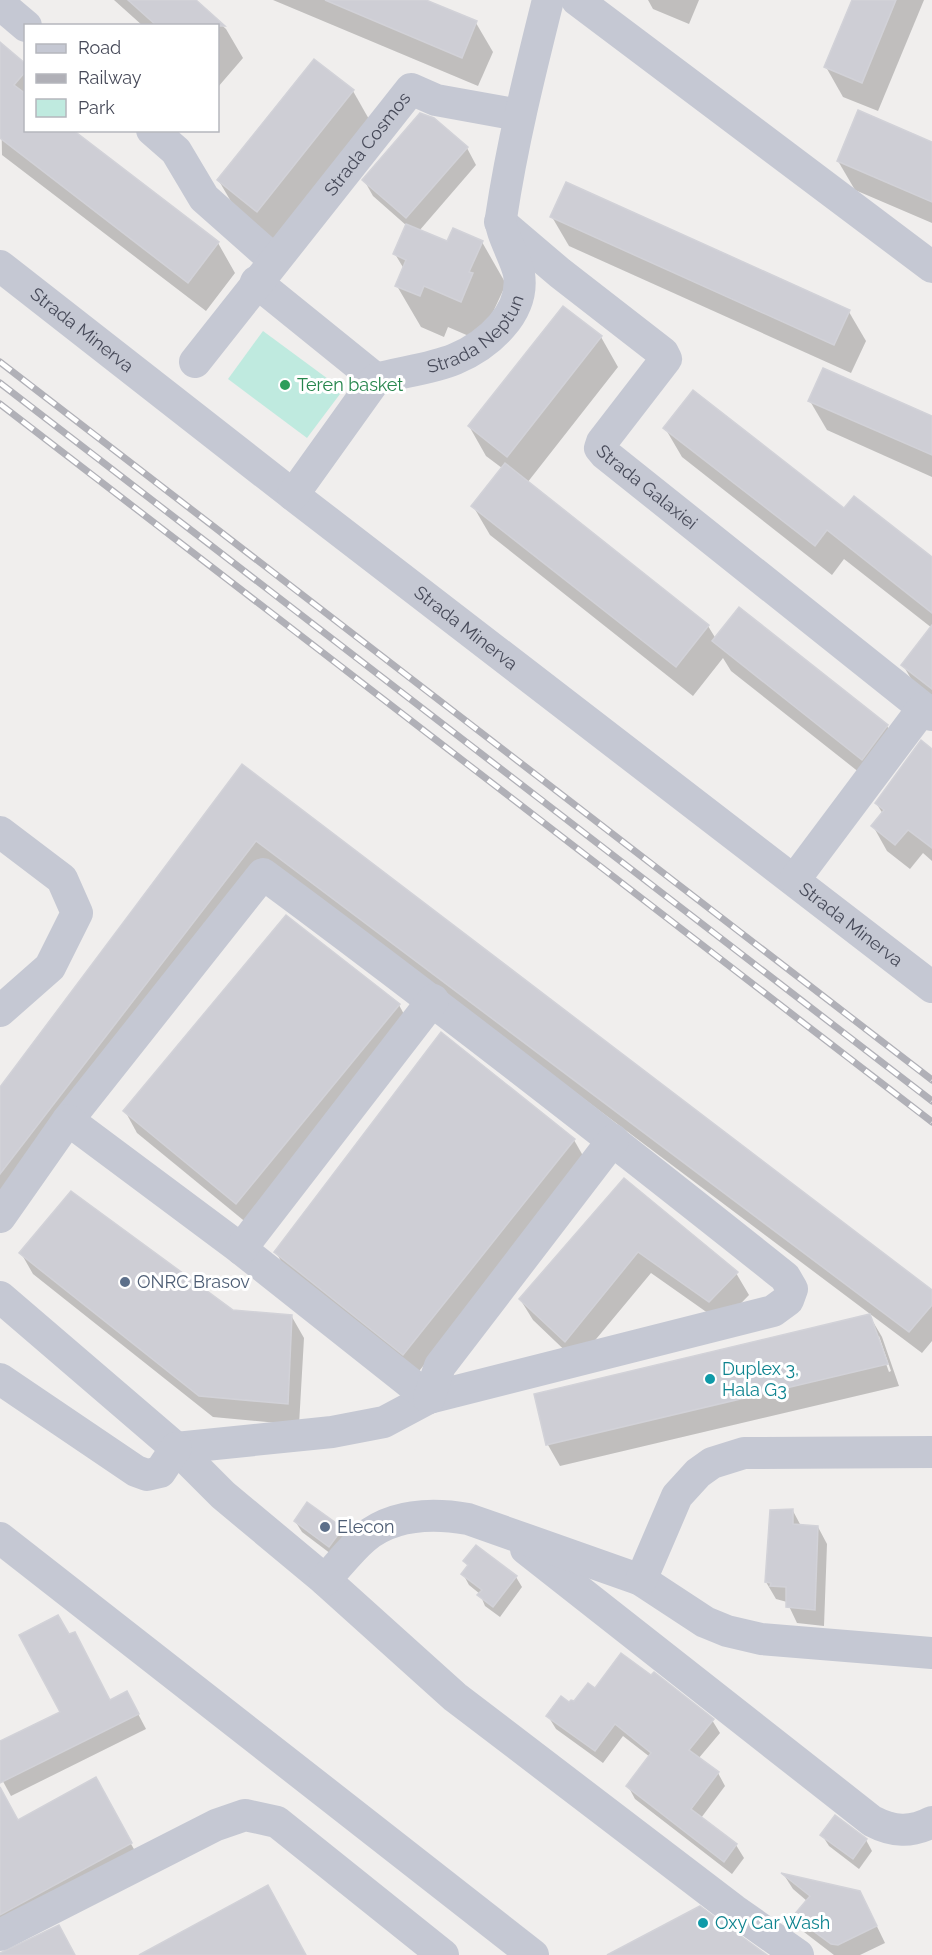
<svg xmlns="http://www.w3.org/2000/svg" width="932" height="1955" viewBox="0 0 932 1955" font-family="Raleway,sans-serif">
	<style>
		.green { fill: #bfeadf }
		.shadow { fill: #0003; fill-rule: evenodd }
		.building { fill: #ceced5; stroke: #d2d2d8; stroke-width: 1.5 }
		.lines { fill: none; stroke-linecap: round; stroke-linejoin: round }
		.minor { stroke: #c5c8d3; stroke-width: 32 }
		.rail-casing { stroke: #b0b0b7; stroke-width: 7 }
		.rail { stroke: #fff; stroke-width: 4.5; stroke-dasharray: 14; stroke-linecap: butt }
		.leisure-dot { fill: #2e9e5b; stroke: #fff; stroke-width: 2 }
		.service-dot { fill: #5c6f8a; stroke: #fff; stroke-width: 2 }
		.culture-dot { fill: #0f9aa8; stroke: #fff; stroke-width: 2 }
		.labels { text-anchor: middle; stroke-width: 6; stroke-linejoin: round; paint-order: stroke }
		.street-label { font-size: 18px; fill: #474a59; stroke: #fff }
		.leisure-label { font-size: 18px; fill: #27864d; stroke: #fff; text-anchor: start }
		.service-label { font-size: 18px; fill: #4e5e75; stroke: #fff; text-anchor: start }
		.culture-label { font-size: 18px; fill: #0d838f; stroke: #fff; text-anchor: start }
	</style>
	<rect width="100%" height="100%" fill="#f0eeed"/>
	<path class="green" d="M263 331 343 390 307 438 228 379Z"/>
	<g class="shadow">
		<path d="M114 0H194L226 29 243 58 218 87V26H143Z"/>
		<path d="M273 0H422L476 23 493 52 478 86Z"/>
		<path d="M648 0H699L689 24 653 9Z"/>
		<path d="M853 0H924L878 111 843 97 826 67Z"/>
		<path d="M0 44 26 66V130L218 243 235 273 206 311 2 155Z"/>
		<path d="M353 91 370 121 274 241 236 210 219 181Z"/>
		<path d="M433 119 467 148 476 165 419 231 448 243 482 242 506 284 493 312 485 343 448 327 444 337 421 327 397 286 404 269 395 254 407 226 373 196 364 180Z"/>
		<path d="M932 144V223L855 190 838 161Z"/>
		<path d="M552 217 849 312 866 341 851 373 569 246Z"/>
		<path d="M564 308 601 337 618 367 527 483 708 626 716 639 887 726 904 755 879 788 731 671 723 658 693 696 490 535 473 506 502 468 486 456 469 426Z"/>
		<path d="M810 401 932 418V477L827 430Z"/>
		<path d="M665 428 844 510 932 559V628L844 559 832 575 682 457Z"/>
		<path d="M932 628V704L920 694 903 665Z"/>
		<path d="M932 751V861L923 853 910 869 887 851 873 826 883 814 876 803Z"/>
		<path d="M243 766 932 1292V1341L922 1353 269 862 0 1211V1089Z"/>
		<path d="M286 917 399 1005 411 1027 248 1224 137 1133 125 1111Z"/>
		<path d="M574 1140 586 1161 416 1375 288 1274 276 1252Z"/>
		<path d="M624 1181 736 1273 749 1295 722 1323 651 1273 577 1362 533 1320 520 1299Z"/>
		<path d="M21 1253 233 1312 292 1317 304 1338 299 1425 213 1417 33 1274Z"/>
		<path d="M869 1315 882 1337 899 1386 560 1466 548 1445 536 1395ZM876 1336H879L891 1371 889 1372Z"/>
		<path d="M793 1511 801 1526 818 1527 827 1544 824 1626 797 1623 787 1602 776 1599 766 1582Z"/>
		<path d="M295 1521 342 1529 348 1540 335 1557 302 1532Z"/>
		<path d="M465 1561 516 1577 522 1587 500 1617 485 1606 480 1594 469 1585 463 1574 468 1567Z"/>
		<path d="M596 1690 712 1720 720 1733 698 1759 718 1773 725 1786 701 1818 736 1845 744 1858 732 1874 635 1799 628 1786 650 1757 623 1736 603 1763 556 1729 548 1716Z"/>
		<path d="M110 1701 135 1708 146 1729 11 1796 0 1776V1742L62 1712Z"/>
		<path d="M95 1779 140 1860 0 1936V1790L18 1822Z"/>
		<path d="M835 1818 866 1840 872 1851 859 1869 829 1846 822 1835Z"/>
		<path d="M784 1875 869 1910 885 1943 860 1955H834L804 1932 795 1916 807 1901 793 1889Z"/>
	</g>
	<g class="building">
		<path d="M128 0H196L225 26H157Z"/>
		<path d="M325 0H426L477 21 462 58Z"/>
		<path d="M852 0H896L862 83 824 67Z"/>
		<path d="M0 42 26 64V71L14 85 26 94V130H73L219 242 188 283 0 138Z"/>
		<path d="M314 59 354 90 257 212 217 180Z"/>
		<path d="M858 110 932 142V202L837 161Z"/>
		<path d="M420 113 434 118 468 147 406 218 362 180Z"/>
		<path d="M566 182 850 310 834 345 550 217Z"/>
		<path d="M406 224 447 241 453 228 483 241 469 272 473 273 461 302 424 286 420 296 395 286 406 260 393 254Z"/>
		<path d="M563 306 602 336 507 457 468 426Z"/>
		<path d="M823 368 932 416V455L808 401Z"/>
		<path d="M693 390 844 508 854 496 932 557V613L827 530 815 546 663 428Z"/>
		<path d="M505 463 709 625 676 667 471 506Z"/>
		<path d="M739 607 888 725 862 760 712 641Z"/>
		<path d="M932 625V689L901 665Z"/>
		<path d="M921 740 932 749V848L908 830 895 845 871 826 884 810 875 803Z"/>
		<path d="M242 764 932 1290V1305L909 1332 256 841 0 1174V1087Z"/>
		<path d="M286 915 400 1004 236 1204 123 1111Z"/>
		<path d="M441 1032 575 1139 403 1355 274 1252Z"/>
		<path d="M624 1178 738 1272 709 1302 638 1252 565 1342 519 1299Z"/>
		<path d="M71 1191 233 1310 292 1315 288 1404 199 1396 19 1253Z"/>
		<path d="M870 1314 888 1364 546 1445 534 1394Z"/>
		<path d="M307 1502 343 1528 329 1547 294 1521Z"/>
		<path d="M793 1509V1524L818 1526 815 1610 786 1607V1587L770 1586 771 1583 765 1582 770 1510Z"/>
		<path d="M476 1545 517 1576 493 1607 477 1595 482 1590 461 1574 468 1565 463 1561Z"/>
		<path d="M58 1615 69 1634 75 1632 110 1700 127 1691 139 1714 0 1783V1741L60 1712 19 1635Z"/>
		<path d="M621 1653 651 1675 654 1672 714 1719 689 1750 719 1772 691 1809 737 1844 724 1862 626 1786 651 1753 615 1724 595 1751 546 1716 561 1696 569 1702 571 1700 574 1701 588 1683 595 1688Z"/>
		<path d="M96 1777 132 1843 0 1915V1787L18 1820Z"/>
		<path d="M835 1815 867 1839 853 1859 820 1835Z"/>
		<path d="M781 1873 860 1891 877 1926 838 1945 831 1944 793 1916 810 1896Z"/>
		<path d="M268 1885 306 1955H139Z"/>
		<path d="M700 1906 767 1955H607Z"/>
		<path d="M59 1925 75 1955H0V1953Z"/>
	</g>
	<g class="lines">
		<g class="minor">
			<path d="M577 0 932 267"/>
			<path d="M0 4 26 26"/>
			<path d="M152 130 176 151 204 198 274 260"/>
			<path id="s1" d="M500 222 560 273 663 353 666 359 602 442 600 448 605 454 932 715"/>
			<path id="s2" d="M0 266 293 495 932 987"/>
			<path d="M256 282 376 379"/>
			<path id="s3" d="M195 362 411 89 436 100 519 115"/>
			<path id="s4" d="M293 495 376 379C401 372 431 369 455 359 488 345 525 313 519 274 516 258 499 231 501 218 512 144 530 72 548 0"/>
			<path d="M0 832 62 879 77 913 50 967 0 1011"/>
			<path d="M795 879 923 708"/>
			<path d="M68 1120 263 874C440 1005 613 1140 785 1277L792 1289 788 1300 773 1311 429 1398 384 1422 332 1432 176 1448"/>
			<path d="M0 1217 68 1120 241 1249 429 1398"/>
			<path d="M241 1249 433 1000"/>
			<path d="M0 1297 176 1448 223 1495 325 1580 455 1697 734 1910 798 1955"/>
			<path d="M0 1379 136 1471 147 1475 160 1472 176 1448"/>
			<path d="M429 1398 440 1366 613 1140"/>
			<path d="M0 1538 533 1955"/>
			<path d="M526 1549 872 1821C893 1832 911 1833 932 1822"/>
			<path d="M325 1580C338 1566 350 1550 364 1538 393 1514 433 1513 468 1519L641 1580 705 1622 727 1631 761 1639 932 1653"/>
			<path d="M641 1580 677 1496 698 1473 712 1463 744 1453 932 1452"/>
			<path d="M0 1935 216 1825 245 1815 277 1822 443 1955"/>
		</g>
		<defs>
			<g id="rail">
				<path d="M0 362 932 1080"/>
				<path d="M0 383 932 1101"/>
				<path d="M0 404 932 1122"/>
			</g>
		</defs>
		<use href="#rail" class="rail-casing"/>
		<use href="#rail" class="rail"/>
	</g>
	<circle class="leisure-dot" cx="285" cy="385" r="6"/>
	<g class="service-dot">
		<circle cx="125" cy="1282" r="6"/>
		<circle cx="325" cy="1527" r="6"/>
	</g>
	<g class="culture-dot">
		<circle cx="710" cy="1379" r="6"/>
		<circle cx="703" cy="1923" r="6"/>
	</g>
	<g class="labels">
		<g class="street-label">
			<text dy="6" stroke="none"><textPath href="#s3" startOffset="278">Strada Cosmos</textPath></text>
			<text dy="6" stroke="none"><textPath href="#s4" startOffset="256">Strada Neptun</textPath></text>
			<text dy="6" stroke="none"><textPath href="#s2" startOffset="104">Strada Minerva</textPath></text>
			<text dy="6" stroke="none"><textPath href="#s1" startOffset="388">Strada Galaxiei</textPath></text>
			<text dy="6" stroke="none"><textPath href="#s2" startOffset="590">Strada Minerva</textPath></text>
			<text dy="6" stroke="none"><textPath href="#s2" startOffset="1076">Strada Minerva</textPath></text>
		</g>
		<g class="leisure-label">
			<text x="297" y="391">Teren basket</text>
		</g>
		<g class="service-label">
			<text x="137" y="1288">ONRC Brasov</text>
			<text x="337" y="1533">Elecon</text>
		</g>
		<g class="culture-label">
			<text x="722" y="1375">Duplex 3,<tspan x="722" dy="21">Hala G3</tspan></text>
			<text x="715" y="1929">Oxy Car Wash</text>
		</g>
	</g>
	<rect x="24" y="24" width="195" height="108" fill="#ffffff" stroke="#b5b7bd" stroke-width="1.5"/>
	<rect x="36" y="44" width="30" height="9" fill="#c5c8d3" stroke="#b5b7bd" stroke-width="1.5"/>
	<text x="78" y="54" font-size="18" fill="#474a59">Road</text>
	<rect x="36" y="74" width="30" height="9" fill="#b0b0b7" stroke="#b5b7bd" stroke-width="1.5"/>
	<text x="78" y="84" font-size="18" fill="#474a59">Railway</text>
	<rect x="36" y="99" width="30" height="18" fill="#bfeadf" stroke="#b5b7bd" stroke-width="1.5"/>
	<text x="78" y="114" font-size="18" fill="#474a59">Park</text>
</svg>
